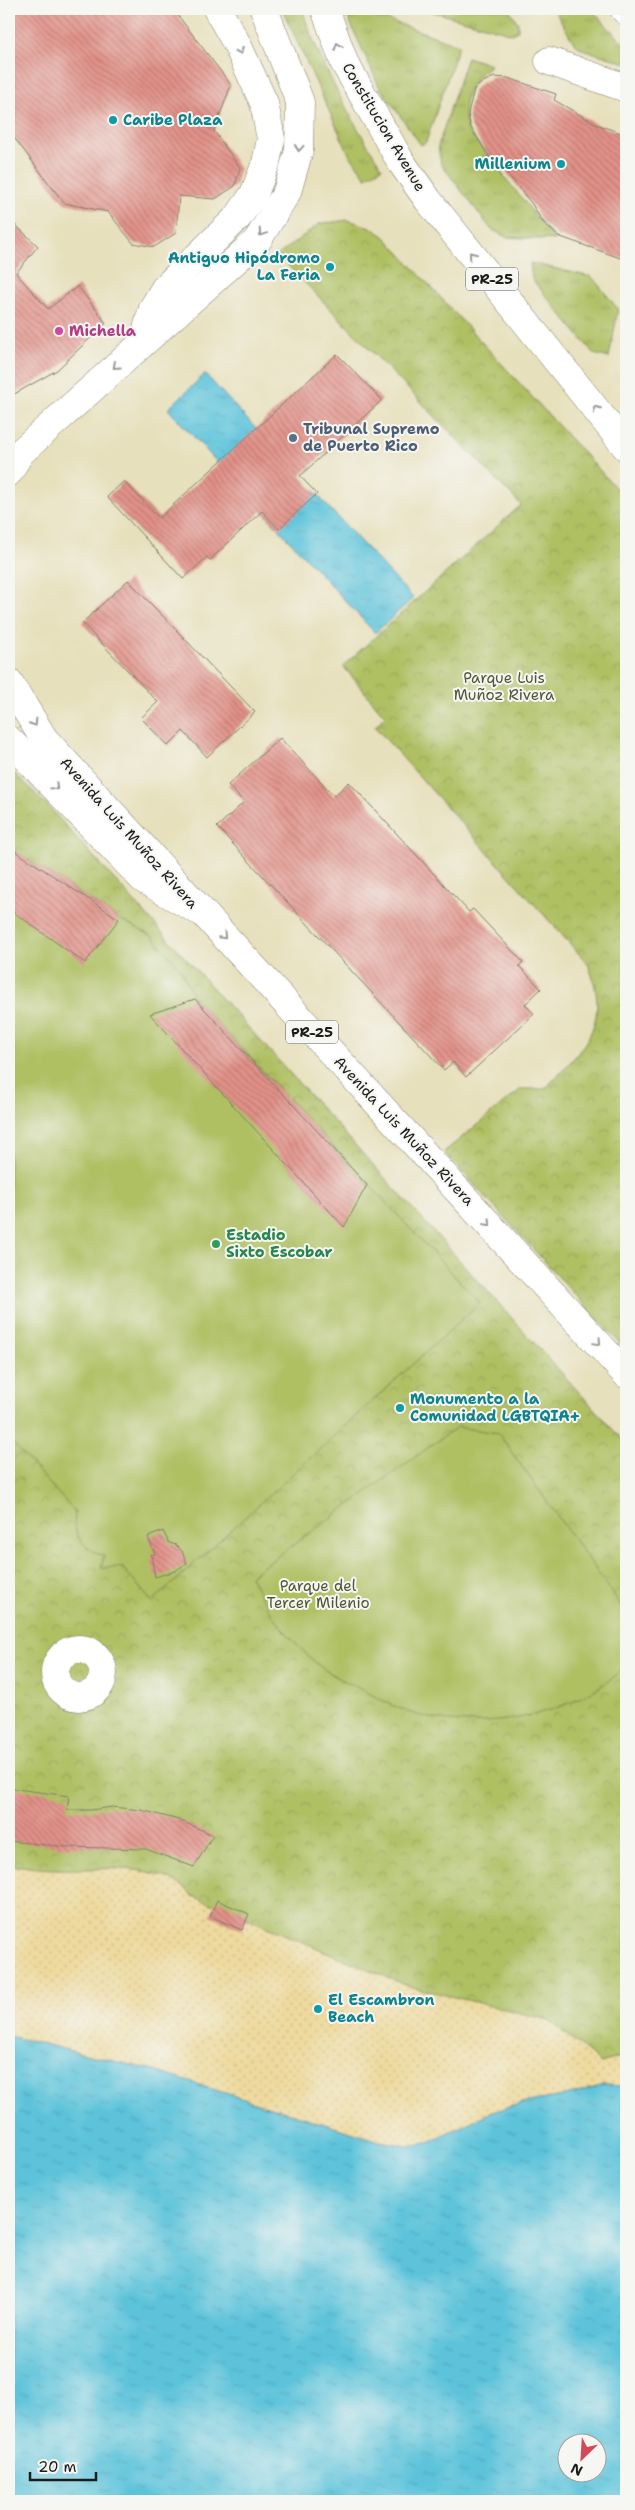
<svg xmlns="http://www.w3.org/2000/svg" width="635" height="2510" viewBox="0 0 635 2510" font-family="'Shantell Sans',sans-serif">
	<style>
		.grass { fill: url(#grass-tufts); stroke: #666e40 }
		.sand { fill: url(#sand-dots); stroke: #857b5d }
		.park { fill: url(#park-crowns); stroke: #666e40 }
		.garden { fill: #afc063; stroke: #666e40 }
		.water { fill: url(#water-ripples); stroke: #3c707b; fill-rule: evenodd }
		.building { fill: url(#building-back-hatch) }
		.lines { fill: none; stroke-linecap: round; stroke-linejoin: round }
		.minor-casing { stroke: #827e6c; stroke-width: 29 }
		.major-casing { stroke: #827e6c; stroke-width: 29 }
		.minor { stroke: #fff; stroke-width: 28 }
		.major { stroke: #fff; stroke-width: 28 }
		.oneway { stroke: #999 }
		.culture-dot { fill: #0f9aa8; stroke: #f6f6f2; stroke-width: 2 }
		.hotel-dot { fill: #d1479c; stroke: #f6f6f2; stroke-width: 2 }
		.service-dot { fill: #5c6f8a; stroke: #f6f6f2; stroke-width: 2 }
		.leisure-dot { fill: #2e9e5b; stroke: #f6f6f2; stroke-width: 2 }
		.labels { text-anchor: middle; stroke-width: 4; stroke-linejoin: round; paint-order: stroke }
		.shield { fill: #f6f6f2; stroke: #5d5d5c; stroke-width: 1 }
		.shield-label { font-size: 14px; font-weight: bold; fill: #1c1c1c }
		.culture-label { font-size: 15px; font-weight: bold; fill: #0d838f; stroke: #f6f6f2; text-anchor: start }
		.street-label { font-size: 15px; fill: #1c1c1c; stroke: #f6f6f2 }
		.hotel-label { font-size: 15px; font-weight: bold; fill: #b23c85; stroke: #f6f6f2; text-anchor: start }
		.service-label { font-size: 15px; font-weight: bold; fill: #4e5e75; stroke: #f6f6f2; text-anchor: start }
		.park-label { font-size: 15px; fill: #4f5535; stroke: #f6f6f2 }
		.leisure-label { font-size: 15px; font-weight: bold; fill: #27864d; stroke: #f6f6f2; text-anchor: start }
	</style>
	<defs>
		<pattern id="grass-tufts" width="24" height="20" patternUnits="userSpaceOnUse" patternTransform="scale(1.25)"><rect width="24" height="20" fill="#afc063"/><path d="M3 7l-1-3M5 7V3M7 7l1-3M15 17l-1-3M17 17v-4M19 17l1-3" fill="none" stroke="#96a455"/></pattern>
		<pattern id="sand-dots" width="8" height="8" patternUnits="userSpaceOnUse" patternTransform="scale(1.25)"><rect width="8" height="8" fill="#eeda9e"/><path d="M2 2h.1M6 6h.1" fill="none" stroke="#ccba88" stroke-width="1.8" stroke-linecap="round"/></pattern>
		<pattern id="park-crowns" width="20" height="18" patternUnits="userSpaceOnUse" patternTransform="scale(1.25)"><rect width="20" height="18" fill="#afc063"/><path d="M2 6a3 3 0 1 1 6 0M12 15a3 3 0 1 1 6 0" fill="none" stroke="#96a455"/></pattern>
		<pattern id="water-ripples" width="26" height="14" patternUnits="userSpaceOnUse" patternTransform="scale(1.25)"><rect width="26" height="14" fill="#5cc3da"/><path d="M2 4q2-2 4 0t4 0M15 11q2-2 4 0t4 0" fill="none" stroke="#4fa7ba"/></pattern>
		<pattern id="building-back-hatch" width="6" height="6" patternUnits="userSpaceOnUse" patternTransform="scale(1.25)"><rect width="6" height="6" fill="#e29289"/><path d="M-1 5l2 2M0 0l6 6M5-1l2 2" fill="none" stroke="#b6766f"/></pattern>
	</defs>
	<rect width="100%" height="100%" fill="#f6f6f2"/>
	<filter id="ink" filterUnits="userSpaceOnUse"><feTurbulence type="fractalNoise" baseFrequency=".02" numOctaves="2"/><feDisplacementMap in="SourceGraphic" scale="10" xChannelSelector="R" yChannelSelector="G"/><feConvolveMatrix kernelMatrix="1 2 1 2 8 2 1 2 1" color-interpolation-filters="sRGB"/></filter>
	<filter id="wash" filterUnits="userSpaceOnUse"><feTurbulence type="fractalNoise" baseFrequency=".0096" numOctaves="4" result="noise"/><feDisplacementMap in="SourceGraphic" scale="20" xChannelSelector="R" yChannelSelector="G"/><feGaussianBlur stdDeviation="1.12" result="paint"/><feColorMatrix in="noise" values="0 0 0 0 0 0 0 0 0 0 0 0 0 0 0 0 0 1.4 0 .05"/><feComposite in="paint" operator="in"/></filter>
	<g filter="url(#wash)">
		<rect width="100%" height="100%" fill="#e7e0bc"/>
		<g class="grass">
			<path d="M282 9H302C320 65 351 119 382 168L366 177 349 154Z"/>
			<path d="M344 9H357L459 45 426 142 421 145 379 86Z"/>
			<path d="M423 9H509L518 23V30L513 34Z"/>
			<path d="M554 9H591L626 46V63L582 49 574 43Z"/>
			<path d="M467 57 491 65C468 81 459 103 468 131L555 240 506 237 491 229 441 164 438 146Z"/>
			<path d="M530 263 592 277 618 309 609 358 594 354 532 279Z"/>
		</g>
		<path class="sand" d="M112 1856 626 1982V2086L603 2085 575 2094 523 2103 489 2113 427 2143 406 2146 379 2141 148 2069 9 2036V1864Z"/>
		<g class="park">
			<path d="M348 220 370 227 384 236 626 499V1350L444 1152 521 1089H545C584 1048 612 1025 588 964L375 727 385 716 343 666 521 505 278 255 319 224Z"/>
			<path d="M9 768 44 802 626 1444V2055L601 2063 549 2020 408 1986 193 1896C159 1859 100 1871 55 1869 39 1869 24 1866 9 1865Z"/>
		</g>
		<g class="garden">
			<path d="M9 847 119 919 152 936 180 968 195 999 480 1303 152 1602 122 1567 101 1568 104 1556C82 1548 72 1535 75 1512L9 1439Z"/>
			<path d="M457 1427 498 1433 626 1612V1667C575 1712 502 1730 435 1719 407 1715 380 1699 355 1686 345 1681 334 1676 325 1670 292 1645 268 1612 250 1576Z"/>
		</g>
		<g class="water">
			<path d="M205 374 413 598 375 633 168 409Z"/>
			<path d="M9 2036 148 2069 379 2141 406 2146 427 2143 489 2113 523 2103 575 2094 603 2085 626 2086V2501H9ZM568 2442H598V2472H568Z"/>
		</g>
		<g id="blocks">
			<g class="building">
				<path d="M9 9H173L231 85 214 131 240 168 235 186 215 199 179 196 176 233 154 247 133 243 108 212 64 203 9 131Z"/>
				<path d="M494 77 508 78 556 94 554 100 596 124 626 135V260L558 236 542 221 532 204 504 170 490 158 470 126 468 113 474 89 483 82Z"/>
				<path d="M9 219 38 246 16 273 48 309 78 286 106 323 57 370 9 397Z"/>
				<path d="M337 354 382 400 300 476 317 494 279 529 262 511 210 560 207 557 183 579 107 497 124 481 159 518Z"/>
				<path d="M128 580 255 712 207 757 183 731 168 746 141 718 158 702 82 623Z"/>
				<path d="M280 738 334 796 349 782 469 912 473 909 504 942 523 962 519 966 541 989 525 1004 534 1014 466 1077 453 1062 444 1070 217 827 244 802 228 785Z"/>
				<path d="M9 847 119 919 85 963 9 909Z"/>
				<path d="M195 999 367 1185 344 1227 150 1014Z"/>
				<path d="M163 1531 169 1543 176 1545 182 1551 187 1563 175 1571 155 1577 151 1555 155 1554 148 1537Z"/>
				<path d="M9 1788 69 1796 67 1810H91L112 1807 141 1810 179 1820 213 1835 194 1867 146 1849 67 1847 9 1841Z"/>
				<path d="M217 1900 249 1914 242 1930 210 1916Z"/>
			</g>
		</g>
	</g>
	<g filter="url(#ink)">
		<use href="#blocks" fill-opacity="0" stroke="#827e6c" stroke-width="1"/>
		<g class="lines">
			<defs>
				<g id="minor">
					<path d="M549 61 626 88"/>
					<path d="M144 340 153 308 165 288 238 217 254 194 266 163 271 139 264 103 237 44 217 9"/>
					<path d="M9 740 143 879 197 910"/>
					<circle cx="79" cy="1673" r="24"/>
				</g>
				<g id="major">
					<path d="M325 9 344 62 401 162 428 200 626 447"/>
					<path d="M624 9 626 11"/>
					<path d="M9 472 20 453 257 241 287 192 299 150 300 102 264 9"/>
					<path d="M9 682 44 739 626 1374"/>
				</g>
			</defs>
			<use href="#minor" class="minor-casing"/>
			<use href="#major" class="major-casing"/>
			<use href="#minor" class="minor"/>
			<use href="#major" class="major"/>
		</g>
		<defs><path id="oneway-chevron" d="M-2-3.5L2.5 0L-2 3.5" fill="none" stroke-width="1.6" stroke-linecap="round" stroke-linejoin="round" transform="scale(1.25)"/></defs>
		<g class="oneway">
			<use href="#oneway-chevron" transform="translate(338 46) rotate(-110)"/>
			<use href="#oneway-chevron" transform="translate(240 51) rotate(65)"/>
			<use href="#oneway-chevron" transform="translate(299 148) rotate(95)"/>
			<use href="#oneway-chevron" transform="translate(262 233) rotate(123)"/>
			<use href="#oneway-chevron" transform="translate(472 255) rotate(-129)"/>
			<use href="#oneway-chevron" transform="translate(116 366) rotate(138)"/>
			<use href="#oneway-chevron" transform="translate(596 409) rotate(-129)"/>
			<use href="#oneway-chevron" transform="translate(34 723) rotate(58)"/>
			<use href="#oneway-chevron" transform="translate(55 787) rotate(46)"/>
			<use href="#oneway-chevron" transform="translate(223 936) rotate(47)"/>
			<use href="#oneway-chevron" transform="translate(488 1223) rotate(48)"/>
			<use href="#oneway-chevron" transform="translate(598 1342) rotate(47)"/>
		</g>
	</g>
	<g class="culture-dot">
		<circle cx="113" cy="120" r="5"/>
		<circle cx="561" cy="164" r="5"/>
		<circle cx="330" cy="267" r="5"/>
		<circle cx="400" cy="1408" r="5"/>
		<circle cx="318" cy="2009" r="5"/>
	</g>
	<circle class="hotel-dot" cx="59" cy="331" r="5"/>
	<circle class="service-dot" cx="293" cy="438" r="5"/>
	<circle class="leisure-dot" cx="216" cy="1244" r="5"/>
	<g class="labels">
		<g class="shield">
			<rect x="466" y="267.5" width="52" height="23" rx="4"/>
			<rect x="286" y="1020.5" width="52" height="23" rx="4"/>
		</g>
		<g class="shield-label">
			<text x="492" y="284">PR-25</text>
			<text x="312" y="1037">PR-25</text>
		</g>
		<g class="culture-label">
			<text x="123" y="125">Caribe Plaza</text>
			<text x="551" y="169" text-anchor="end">Millenium</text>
			<text x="320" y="263" text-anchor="end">Antiguo Hipódromo<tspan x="320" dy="17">La Feria</tspan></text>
			<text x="410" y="1404">Monumento a la<tspan x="410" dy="17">Comunidad LGBTQIA+</tspan></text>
			<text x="328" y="2005">El Escambron<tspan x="328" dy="17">Beach</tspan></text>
		</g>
		<g class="street-label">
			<text transform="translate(384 127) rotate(59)" y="5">Constitucion Avenue</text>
			<text transform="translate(129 833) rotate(48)" y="5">Avenida Luis Muñoz Rivera</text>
			<text transform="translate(404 1131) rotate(47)" y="5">Avenida Luis Muñoz Rivera</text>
		</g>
		<g class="hotel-label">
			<text x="69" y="336">Michella</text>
		</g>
		<g class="service-label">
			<text x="303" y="434">Tribunal Supremo<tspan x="303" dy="17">de Puerto Rico</tspan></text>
		</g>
		<g class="park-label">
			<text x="504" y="683">Parque Luis<tspan x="504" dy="17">Muñoz Rivera</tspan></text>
			<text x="318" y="1591">Parque del<tspan x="318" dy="17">Tercer Milenio</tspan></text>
		</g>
		<g class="leisure-label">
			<text x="226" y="1240">Estadio<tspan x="226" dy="17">Sixto Escobar</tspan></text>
		</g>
	</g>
	<rect width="635" height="2510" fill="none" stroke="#f6f6f2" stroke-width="30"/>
	<g transform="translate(582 2458) rotate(205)"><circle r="24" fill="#f6f6f2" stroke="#9f9f9c"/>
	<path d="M0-4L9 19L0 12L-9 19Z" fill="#d1495b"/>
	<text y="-8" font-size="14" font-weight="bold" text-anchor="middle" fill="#1c1c1c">N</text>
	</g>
	<path d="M30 2472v8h66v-8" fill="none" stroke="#1c1c1c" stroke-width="2.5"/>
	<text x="38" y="2472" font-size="15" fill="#1c1c1c" stroke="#f6f6f2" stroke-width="4" paint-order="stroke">20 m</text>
</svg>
